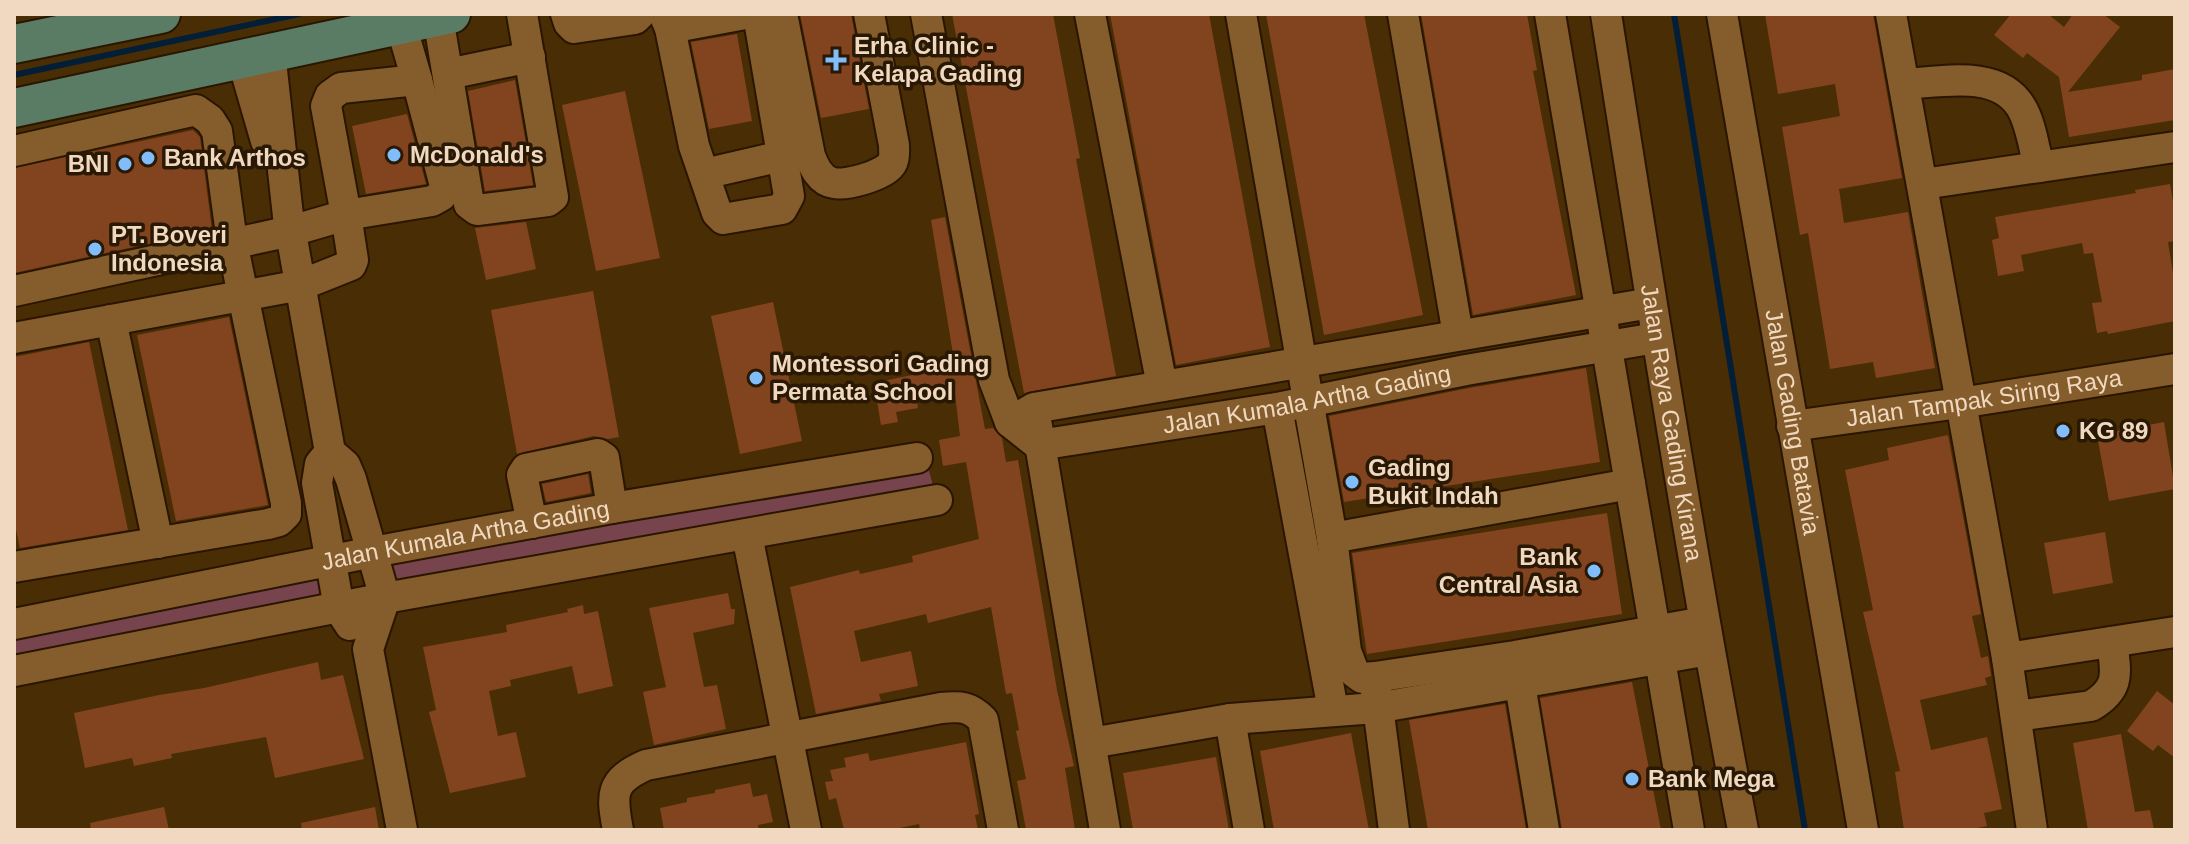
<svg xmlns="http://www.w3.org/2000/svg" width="2189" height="844" viewBox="0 0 2189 844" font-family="Helvetica,sans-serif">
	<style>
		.green { fill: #77434c }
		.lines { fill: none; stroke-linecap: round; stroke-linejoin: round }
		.stream { stroke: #031e37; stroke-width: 6 }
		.building { fill: #82441f }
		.minor-casing { stroke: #2a1600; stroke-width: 34 }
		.major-casing { stroke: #2a1600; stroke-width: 42 }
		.minor { stroke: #855d2c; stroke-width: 30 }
		.major { stroke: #5a7c65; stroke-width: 38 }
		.poi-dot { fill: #80bdfa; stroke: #281804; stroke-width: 3 }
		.labels { text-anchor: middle; stroke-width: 7; stroke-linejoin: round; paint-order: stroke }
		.poi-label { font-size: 24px; font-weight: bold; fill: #f0d9c0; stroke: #281804; text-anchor: start }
		.street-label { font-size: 24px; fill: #f0d9c0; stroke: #281804 }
	</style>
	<rect width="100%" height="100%" fill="#492d04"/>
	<g class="green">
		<path d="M923 449 937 500 385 598 373 552Z"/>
		<path d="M330 561 341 612 14 674V623Z"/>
	</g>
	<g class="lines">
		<g class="stream">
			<path d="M1674 14 1805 830"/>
			<path d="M14 75 299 14"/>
		</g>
	</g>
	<g class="building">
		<path d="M800 14H851L869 109 821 118Z"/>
		<path d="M952 14H1053L1080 158 1076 159 1116 376 1024 393Z"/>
		<path d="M1110 14H1209L1270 347 1176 365Z"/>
		<path d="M1266 14H1364L1423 315 1324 335Z"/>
		<path d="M1421 14H1527L1537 70 1533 71 1576 295 1473 315Z"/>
		<path d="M1765 14H1873L1902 178 1839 189 1844 223 1908 212 1935 368 1876 378 1873 362 1830 369 1808 233 1800 235 1782 127 1840 116 1835 84 1778 94Z"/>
		<path d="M2011 14H2048L2064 27 2073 14H2103L2120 27 2068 92 2142 80V75L2175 69V120L2069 137 2059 77 2027 53 2023 58 1994 35Z"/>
		<path d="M737 34 752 121 709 129 691 42Z"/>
		<path d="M515 80 533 185 485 191 468 91Z"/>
		<path d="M625 91 660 258 596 271 562 105Z"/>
		<path d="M407 114 426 184 366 194 352 126Z"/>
		<path d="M193 130 200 137 212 230 14 273V168Z"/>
		<path d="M2170 184 2175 214V241L2168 242 2175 285V321L2108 334 2107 331 2097 333 2092 303 2102 302 2093 253 2084 254 2082 243 2021 255 2024 271 1998 276 1992 240 1999 238 1995 217 2136 193 2135 190Z"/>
		<path d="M945 217 985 429 993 428 1002 438 1006 462 1018 460 1057 690 1074 766 1065 768 1075 830H1026L1017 781 1026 779 1016 731 1019 730 1012 693 1006 694 991 607 928 623 926 614 854 631 861 662 911 651 918 686 879 694 881 701 816 714 790 587 859 570 860 574 913 562 912 556 979 539 966 462 943 466 939 440 960 436 954 386 916 393 918 408 896 412 898 422 881 425 874 383 955 366 931 220Z"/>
		<path d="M526 222 536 269 486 280 475 228Z"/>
		<path d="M593 291 619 437 608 439 594 436 517 454 491 310Z"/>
		<path d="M773 302 802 441 740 454 711 316Z"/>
		<path d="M229 317 268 505 176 521 137 335Z"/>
		<path d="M89 342 128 530 20 548 14 520V357Z"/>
		<path d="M1586 368 1600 462 1344 502 1329 416 1469 388Z"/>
		<path d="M2164 422 2175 489 2109 501 2097 435Z"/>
		<path d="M1948 435 1981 614 1972 616 1981 658 1988 656 1991 676 1985 678 1987 685 1920 700 1931 750 1987 737 2002 809 1984 813 1987 826 1967 830H1904L1895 772 1900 771 1863 612 1873 610 1845 470 1889 460 1887 448Z"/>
		<path d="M588 474 591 493 546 502 542 484Z"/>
		<path d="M1607 513 1622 614 1367 654 1352 553Z"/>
		<path d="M2105 532 2113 583 2053 594 2044 543Z"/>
		<path d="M728 593 731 609H735L734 624 693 633 704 687 717 685 726 729 654 745 643 692 666 687 649 608Z"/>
		<path d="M583 605 584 614 598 611 613 686 578 694 572 666 510 680 511 686 489 691 498 736 516 732 526 777 450 793 429 712 436 710 423 647 507 632 506 625 568 612 567 609Z"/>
		<path d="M318 662 321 680 343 675 364 759 275 778 266 737 171 754 172 758 134 766 132 758 85 768 74 713 159 695 204 688Z"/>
		<path d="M1632 682 1661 830H1562L1540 698Z"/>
		<path d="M2157 691 2175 705V758L2158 745 2153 751 2127 731Z"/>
		<path d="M1505 704 1526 830H1428L1409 720Z"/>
		<path d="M1351 733 1369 830H1274L1260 751Z"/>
		<path d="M2121 734 2135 812 2150 810 2154 830H2088L2073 743Z"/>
		<path d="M966 742 979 814 975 815 978 830H920L919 824 890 830H844L836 798 829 800 825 782 833 781 830 770 846 767 844 758 868 753 870 761Z"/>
		<path d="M1216 757 1229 830H1133L1123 773Z"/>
		<path d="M750 783 753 797 767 794 773 822 758 825 759 830H664L660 808 687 802V798L715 793V790Z"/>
		<path d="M164 807 169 830H91L90 823Z"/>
		<path d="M375 807 379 830H302L301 823Z"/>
	</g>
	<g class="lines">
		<defs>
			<g id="minor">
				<path d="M566 14 569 23 574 28 635 19 640 14"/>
				<path d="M664 14 670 28 745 14"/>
				<path d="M782 14 810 156C814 167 820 181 834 183 846 186 886 175 892 163 895 158 894 151 894 145L869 14"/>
				<path id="s1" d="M926 14 994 380 1010 422 1039 445 1277 408 1466 370 1656 338"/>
				<path d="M1090 14 1162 386"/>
				<path d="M1241 14 1332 538 1346 651 1354 672 1362 678 1375 677 1515 656 1704 622"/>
				<path d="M1403 14 1458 335"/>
				<path d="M1550 14C1598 286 1641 558 1689 830"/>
				<path id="s2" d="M1606 14C1649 287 1691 559 1743 830"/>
				<path id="s3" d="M1722 14 1863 830"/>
				<path d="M1891 14 2007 658 2032 830"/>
				<path d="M438 17 469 204 477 210 548 201 553 197 522 14"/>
				<path d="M670 28 694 146 717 213 723 219 782 209 789 196 758 14"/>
				<path d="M270 52 288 216 330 452 345 465 351 479 385 598 368 649 402 830"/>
				<path d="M242 58 266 141"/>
				<path d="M448 74 530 57"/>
				<path d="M1904 84C1942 82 1998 69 2021 107 2031 123 2034 149 2039 167"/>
				<path d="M14 151 196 110 210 120 217 131 232 242 286 503V514L279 521 268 524 14 567"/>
				<path d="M704 174 782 156"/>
				<path d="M1923 184 2175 147"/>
				<path d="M14 291 291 231 346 215 326 106 330 96 341 88 417 80 401 25"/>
				<path d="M111 320 158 543"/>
				<path d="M14 338 301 285 351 265 353 260 346 215 432 201 441 196 445 186 417 80"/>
				<path d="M1277 408 1333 710"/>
				<path d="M1010 422 1034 408 1651 303"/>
				<path d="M1037 426 1105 830"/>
				<path id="s4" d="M1792 426 1960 403 2175 369"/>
				<path d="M330 452 320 464 317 483 339 608 350 625"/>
				<path d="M532 523 522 475 526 469 598 454 604 458 612 508"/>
				<path d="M747 535 806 830"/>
				<path d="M1332 538 1630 484"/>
				<path id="s5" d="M14 624 373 552 612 508 917 458"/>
				<path d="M2007 658 2175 632"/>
				<path d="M1517 666 1544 830"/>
				<path d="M14 671 385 598 937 500"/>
				<path d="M1376 691 1394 830"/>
				<path d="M2016 716 2091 706C2121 688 2116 673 2112 642"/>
				<path d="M1230 719 1249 830"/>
				<path d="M1091 743 1230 719 1376 708 1709 650"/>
				<path d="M618 830C611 794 610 781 646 765L941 708C960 706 969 706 983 720L1003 830"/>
			</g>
			<g id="major">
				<path d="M14 44 161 14"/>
				<path d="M14 108 451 14"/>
			</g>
		</defs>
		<use href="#minor" class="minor-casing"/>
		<use href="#major" class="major-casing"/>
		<use href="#minor" class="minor"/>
		<use href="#major" class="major"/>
	</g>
	<g class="poi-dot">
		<path d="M832 48h8v8h8v8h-8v8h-8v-8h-8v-8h8z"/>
		<circle cx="394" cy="155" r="8"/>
		<circle cx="148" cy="158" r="8"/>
		<circle cx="125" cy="164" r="8"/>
		<circle cx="95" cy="249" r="8"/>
		<circle cx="756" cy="378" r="8"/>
		<circle cx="2063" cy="431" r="8"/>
		<circle cx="1352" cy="482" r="8"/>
		<circle cx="1594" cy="571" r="8"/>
		<circle cx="1632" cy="779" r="8"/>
	</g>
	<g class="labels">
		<g class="poi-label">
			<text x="854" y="54">Erha Clinic -<tspan x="854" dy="28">Kelapa Gading</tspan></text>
			<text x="410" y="163">McDonald's</text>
			<text x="164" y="166">Bank Arthos</text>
			<text x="109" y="172" text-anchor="end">BNI</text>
			<text x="111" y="243">PT. Boveri<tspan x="111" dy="28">Indonesia</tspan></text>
			<text x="772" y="372">Montessori Gading<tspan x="772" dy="28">Permata School</tspan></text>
			<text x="2079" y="439">KG 89</text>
			<text x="1368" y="476">Gading<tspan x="1368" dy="28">Bukit Indah</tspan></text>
			<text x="1578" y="565" text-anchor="end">Bank<tspan x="1578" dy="28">Central Asia</tspan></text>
			<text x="1648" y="787">Bank Mega</text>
		</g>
		<g class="street-label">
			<text dy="8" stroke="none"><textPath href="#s4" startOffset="194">Jalan Tampak Siring Raya</textPath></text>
			<text dy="8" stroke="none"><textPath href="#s1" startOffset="726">Jalan Kumala Artha Gading</textPath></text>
			<text dy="8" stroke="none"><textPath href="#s3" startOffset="414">Jalan Gading Batavia</textPath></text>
			<text dy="8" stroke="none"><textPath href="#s2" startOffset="414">Jalan Raya Gading Kirana</textPath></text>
			<text dy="8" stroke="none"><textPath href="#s5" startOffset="460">Jalan Kumala Artha Gading</textPath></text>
		</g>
	</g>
	<rect width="2189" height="844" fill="none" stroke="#f0d9c0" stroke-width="32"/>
</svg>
